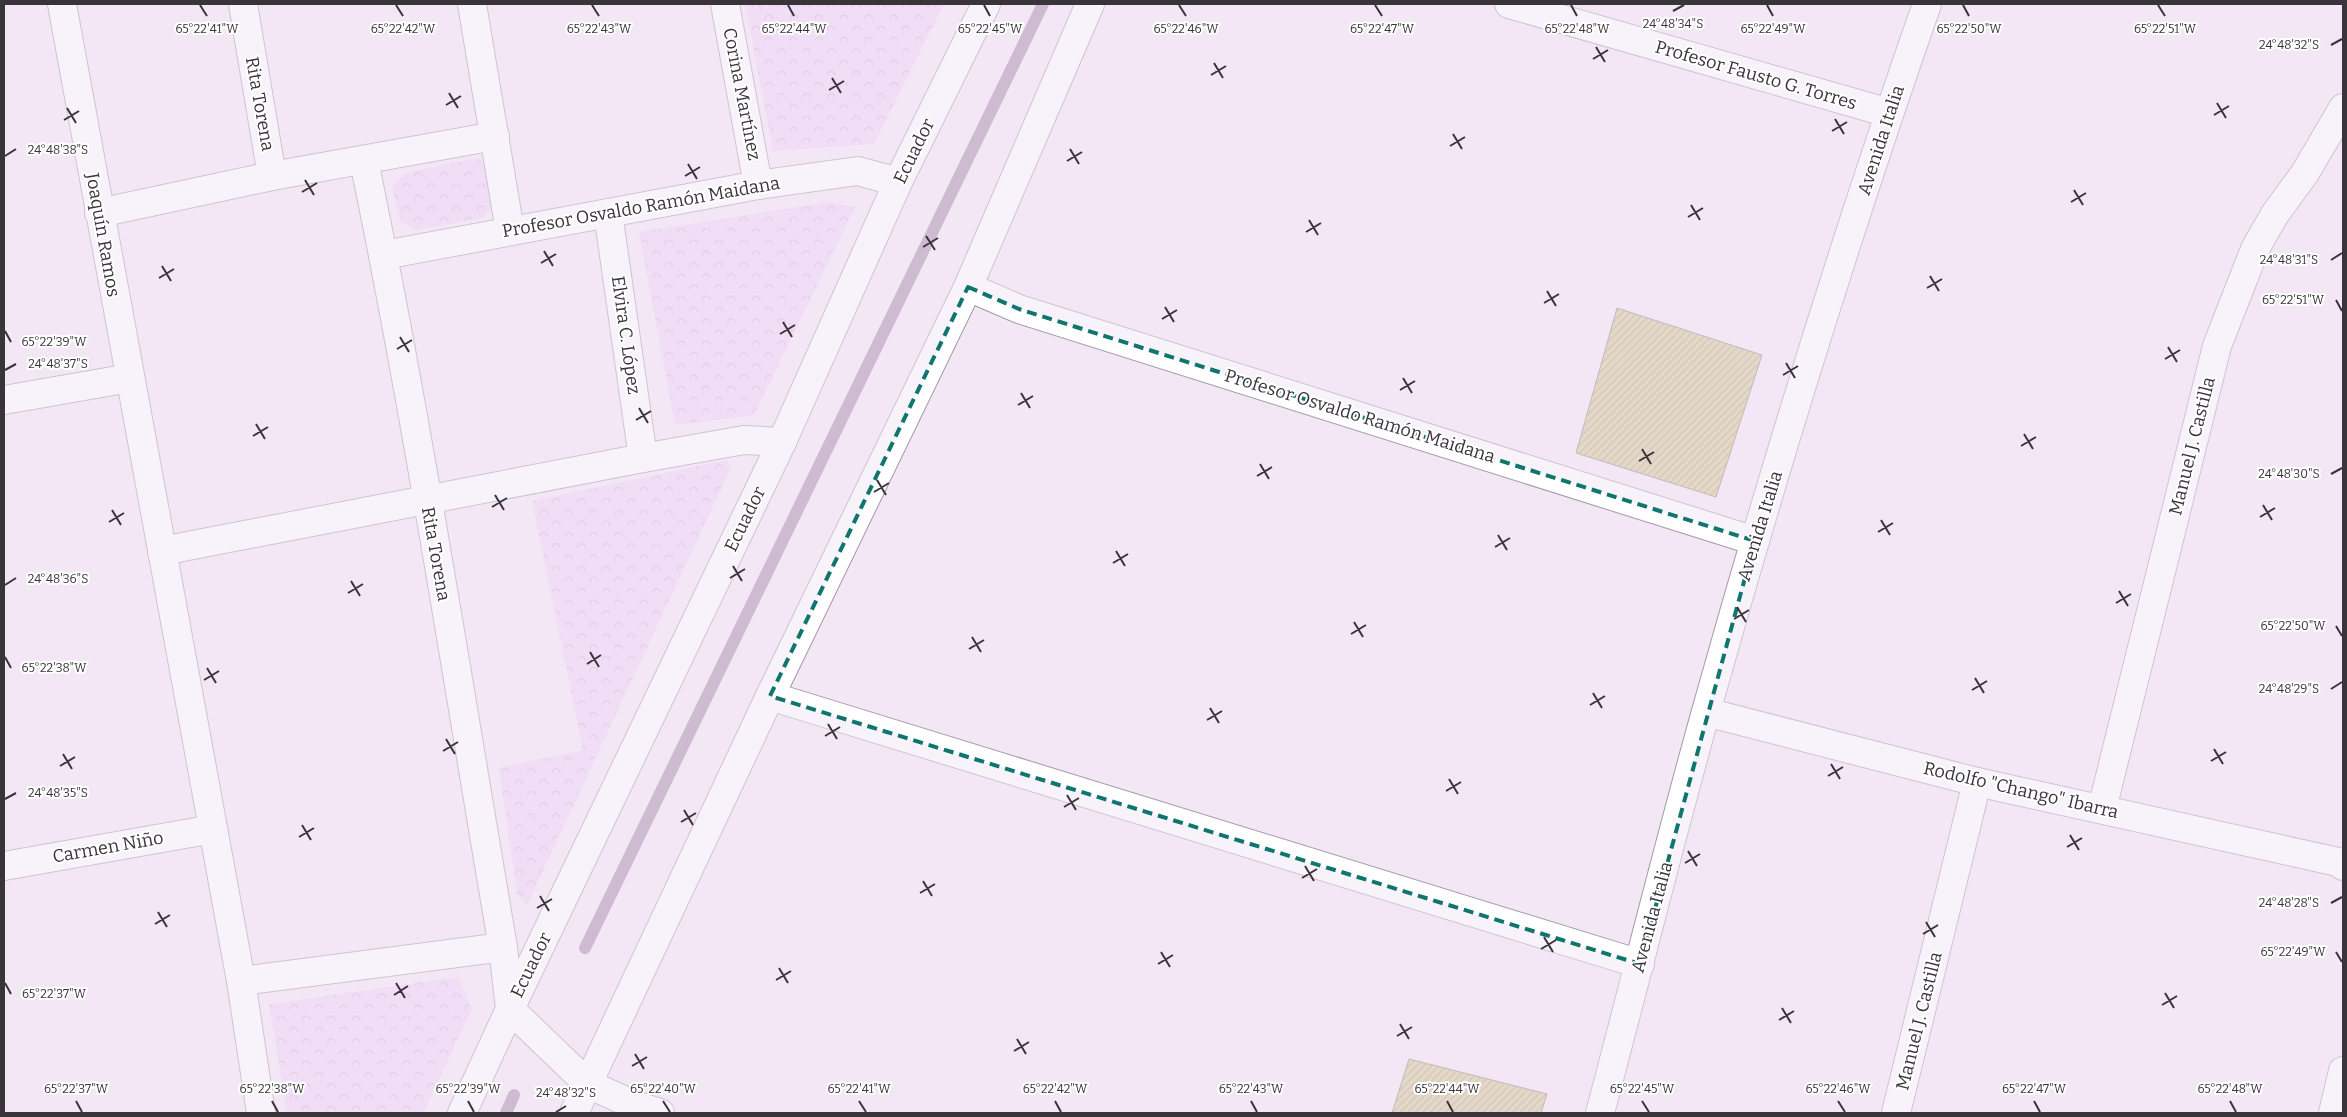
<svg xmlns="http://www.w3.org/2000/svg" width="2347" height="1117" viewBox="0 0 2347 1117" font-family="Bitter,serif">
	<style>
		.forest { fill: url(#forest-crowns) }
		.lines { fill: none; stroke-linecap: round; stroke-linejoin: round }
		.stream { stroke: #a286a6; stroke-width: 12 }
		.building { fill: url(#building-hatch); stroke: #868273 }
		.street-casing { stroke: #a499a5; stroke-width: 30 }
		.secondary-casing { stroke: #a499a5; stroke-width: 30 }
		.street { stroke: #fff; stroke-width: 28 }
		.secondary { stroke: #fff; stroke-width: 28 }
		.marked { fill: none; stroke: #0f766e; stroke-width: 4; stroke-dasharray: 10 6; stroke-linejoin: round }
		.ticks { fill: none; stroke: #39343a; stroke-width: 2 }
		.labels { text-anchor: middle; stroke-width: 4; stroke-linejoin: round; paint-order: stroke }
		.street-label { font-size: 18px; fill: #39343a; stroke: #fff }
		.ticks-label { font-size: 12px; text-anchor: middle; fill: #39343a; stroke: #fff; stroke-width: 4; stroke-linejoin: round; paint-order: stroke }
	</style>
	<defs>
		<pattern id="forest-crowns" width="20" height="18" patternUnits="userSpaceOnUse" patternTransform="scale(1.25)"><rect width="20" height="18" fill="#efd0f4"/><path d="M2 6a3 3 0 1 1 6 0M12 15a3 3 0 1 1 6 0" fill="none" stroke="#ceb3d2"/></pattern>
		<pattern id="building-hatch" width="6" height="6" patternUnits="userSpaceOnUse" patternTransform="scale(1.25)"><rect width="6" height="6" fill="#d3c58f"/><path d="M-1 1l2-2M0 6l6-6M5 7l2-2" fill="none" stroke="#aca176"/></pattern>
	</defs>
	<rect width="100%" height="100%" fill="#f3e7f5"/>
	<g class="forest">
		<path d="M745 4H944L874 144 773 151Z"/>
		<path d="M477 158 491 169 497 205 482 218 416 230 400 221 392 187 404 173Z"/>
		<path d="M829 202 855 207 754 415 675 425 639 232Z"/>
		<path d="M727 460 730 470 527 905 517 893 499 768 583 750 532 501Z"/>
		<path d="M458 977 472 1009 423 1113H287L269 1004Z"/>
	</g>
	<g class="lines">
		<g class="stream">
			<path d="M585 948 1043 4"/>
			<path d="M506 1113 514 1095"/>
		</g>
	</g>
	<g class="building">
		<path d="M1617 308 1762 355 1716 497 1576 453Z"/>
		<path d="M1409 1059 1547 1094 1541 1113H1392Z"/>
	</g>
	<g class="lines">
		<defs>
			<g id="street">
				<path d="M62 4 241 981 261 1113"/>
				<path d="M243 4 272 176"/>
				<path d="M472 4 510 231"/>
				<path d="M725 4 758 185"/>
				<path d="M1509 4 1889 113"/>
				<path d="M364 161C418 421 458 685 503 947L510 1009"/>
				<path d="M99 213 272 176 495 136"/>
				<path d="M608 213 643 458"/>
				<path d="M384 255 758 185 858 171 898 182"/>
				<path d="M968 287 1019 309 1755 541"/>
				<path d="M4 400 130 378"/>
				<path d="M162 551 643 458 744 440 782 442"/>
				<path d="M770 696 1640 964"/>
				<path d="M1706 712 1977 782 2338 862 2343 866"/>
				<path d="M2102 809 2217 346 2255 249 2275 214 2305 173 2343 108"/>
				<path d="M4 866 213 829"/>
				<path d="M241 981 503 947"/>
				<path d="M1896 1113 1977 782"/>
				<path d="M2333 1113 2343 1071"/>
			</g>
			<g id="secondary">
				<path d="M510 1009 588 1084 632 1104 660 1113"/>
				<path d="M462 1113 510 1009 782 442 898 182 986 4"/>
				<path d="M574 1113 770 696 968 287 1090 4"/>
				<path d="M1600 1113C1636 978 1669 843 1707 708 1773 472 1846 236 1927 4"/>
			</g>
		</defs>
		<use href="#street" class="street-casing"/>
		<use href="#secondary" class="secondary-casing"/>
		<use href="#street" class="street"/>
		<use href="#secondary" class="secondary"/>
	</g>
	<path d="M0 0H2347V1117H0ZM968 287 1019 309 1755 541 1640 964 770 696Z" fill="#f3e7f5" fill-opacity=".55" fill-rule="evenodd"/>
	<path class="marked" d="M968 287 1019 309 1755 541 1640 964 770 696Z"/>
	<path class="ticks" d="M200 5 207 16M396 5 403 16M592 5 599 16M788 5 794 16M984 5 990 16M1179 5 1186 16M1375 5 1382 16M1571 5 1577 16M1767 5 1773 16M1963 5 1969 16M2158 5 2165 16M1673 11 1684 5M2331 45 2342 39M1596 47 1605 62M1593 59 1608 50M1214 63 1223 78M1211 75 1226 66M832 78 841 93M829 90 844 81M449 93 458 108M2217 103 2226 118M446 105 461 96M67 108 76 123M2214 115 2229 106M1835 119 1844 134M64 120 79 111M1832 131 1847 122M1453 134 1462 149M1450 146 1465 137M1070 149 1079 164M5 156 16 149M1067 161 1082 152M688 164 697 179M685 176 700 167M305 180 314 195M2074 190 2083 205M302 192 317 183M2071 202 2086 193M1691 205 1700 220M1688 217 1703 208M1309 220 1318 235M1306 232 1321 223M926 236 935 250M923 247 938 238M544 251 553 266M2331 260 2342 253M541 263 556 254M162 266 171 281M1930 276 1939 291M159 278 174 269M1927 288 1942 279M1547 291 1556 306M2336 300 2342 311M1544 303 1559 294M1165 307 1174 322M1162 319 1177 310M783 322 792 337M5 331 11 342M780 334 795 325M400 337 409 352M2168 347 2177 362M397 349 412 340M2165 359 2180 350M1786 363 1795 378M5 370 16 364M1783 375 1798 366M1403 378 1412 393M1400 390 1415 381M1021 393 1030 408M1018 405 1033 396M639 408 648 423M636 420 651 411M256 424 265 439M2024 434 2033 449M253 436 268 427M2021 446 2036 437M1642 449 1651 464M1639 461 1654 452M1260 464 1269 479M2331 474 2342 468M1257 476 1272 467M877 480 886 495M874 492 889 483M495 495 504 510M2263 505 2272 520M492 507 507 498M112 510 121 525M2260 517 2275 508M1881 520 1890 535M109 522 124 513M1878 532 1893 523M1498 535 1507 550M1495 547 1510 538M1116 551 1125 566M1113 563 1128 554M733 566 742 581M730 578 745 569M351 581 360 596M5 585 16 578M2119 591 2128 606M348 593 363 584M2116 603 2131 594M1737 607 1746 622M1734 619 1749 610M1354 622 1363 637M2336 626 2342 636M1351 634 1366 625M972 637 981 652M969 649 984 640M590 652 599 667M5 657 11 668M587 664 601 655M207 668 216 683M1975 678 1984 693M204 680 219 671M2331 689 2342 682M1972 690 1987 681M1593 693 1602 708M1590 705 1605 696M1210 708 1219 723M1207 720 1222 711M828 724 837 739M825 736 840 727M446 739 455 754M2214 749 2223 764M443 751 458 742M63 754 72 769M2211 761 2226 752M1831 764 1840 779M60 766 75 757M1828 776 1843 767M1449 779 1458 794M1446 791 1461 782M1067 795 1076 810M5 799 16 793M1064 807 1079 798M684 810 693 825M681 822 696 813M302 825 311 840M2070 835 2079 850M299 837 314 828M2067 847 2082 838M1688 851 1697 866M1685 863 1700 854M1305 866 1314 881M1302 878 1317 869M923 881 932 896M920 893 935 884M540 896 549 911M2331 903 2342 897M537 908 552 899M158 912 167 927M1926 922 1935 937M155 924 170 915M1923 934 1938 925M1544 937 1553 952M1541 949 1556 940M1161 952 1170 967M2336 952 2342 962M1158 964 1173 955M779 968 788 983M776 980 791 971M5 983 11 994M396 983 405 998M2165 993 2174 1008M394 995 408 986M2162 1005 2177 996M1782 1008 1791 1023M1779 1020 1794 1011M1400 1024 1409 1039M1397 1036 1412 1027M1017 1039 1026 1054M1014 1051 1029 1042M635 1054 644 1069M632 1066 647 1057M76 1101 82 1112M272 1101 278 1112M468 1101 474 1112M663 1101 670 1112M859 1101 866 1112M1055 1101 1061 1112M1251 1101 1257 1112M1447 1101 1453 1112M1642 1101 1649 1112M1838 1101 1845 1112M2034 1101 2040 1112M2230 1101 2236 1112M556 1112 566 1106"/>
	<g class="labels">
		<g class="street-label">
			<text transform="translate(1756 75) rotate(16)" y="6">Profesor Fausto G. Torres</text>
			<text transform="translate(742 94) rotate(79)" y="6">Corina Martínez</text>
			<text transform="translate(260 104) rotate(80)" y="6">Rita Torena</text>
			<text transform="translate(1881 140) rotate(-72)" y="6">Avenida Italia</text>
			<text transform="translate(914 151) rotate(-64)" y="6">Ecuador</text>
			<text transform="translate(641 207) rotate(-10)" y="6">Profesor Osvaldo Ramón Maidana</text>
			<text transform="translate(103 235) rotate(80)" y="6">Joaquín Ramos</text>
			<text transform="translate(626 335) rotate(82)" y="6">Elvira C. López</text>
			<text transform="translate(1360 416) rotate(17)" y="6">Profesor Osvaldo Ramón Maidana</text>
			<text transform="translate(2192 446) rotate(-76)" y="6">Manuel J. Castilla</text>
			<text transform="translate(745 519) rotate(-64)" y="6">Ecuador</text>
			<text transform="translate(1760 526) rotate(-73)" y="6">Avenida Italia</text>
			<text transform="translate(436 554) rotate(80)" y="6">Rita Torena</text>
			<text transform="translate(2021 790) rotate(13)" y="6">Rodolfo "Chango" Ibarra</text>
			<text transform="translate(108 847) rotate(-10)" y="6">Carmen Niño</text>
			<text transform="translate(1652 917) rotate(-75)" y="6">Avenida Italia</text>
			<text transform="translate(531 965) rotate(-64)" y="6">Ecuador</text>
			<text transform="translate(1919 1021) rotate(-76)" y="6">Manuel J. Castilla</text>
		</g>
	</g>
	<g class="ticks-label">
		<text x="1673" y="28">24°48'34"S</text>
		<text x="1773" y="33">65°22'49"W</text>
		<text x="1969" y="33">65°22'50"W</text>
		<text x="207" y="33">65°22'41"W</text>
		<text x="403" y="33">65°22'42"W</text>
		<text x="599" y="33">65°22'43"W</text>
		<text x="794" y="33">65°22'44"W</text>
		<text x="990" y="33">65°22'45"W</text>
		<text x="1186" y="33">65°22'46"W</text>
		<text x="1382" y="33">65°22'47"W</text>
		<text x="1577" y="33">65°22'48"W</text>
		<text x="2165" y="33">65°22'51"W</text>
		<text x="2289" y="49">24°48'32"S</text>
		<text x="58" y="154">24°48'38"S</text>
		<text x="2289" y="264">24°48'31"S</text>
		<text x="2293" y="304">65°22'51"W</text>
		<text x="54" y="346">65°22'39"W</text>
		<text x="58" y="368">24°48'37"S</text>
		<text x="2289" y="478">24°48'30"S</text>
		<text x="58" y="583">24°48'36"S</text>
		<text x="2293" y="630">65°22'50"W</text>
		<text x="54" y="672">65°22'38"W</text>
		<text x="2289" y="693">24°48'29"S</text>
		<text x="58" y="797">24°48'35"S</text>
		<text x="2289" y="907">24°48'28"S</text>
		<text x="2293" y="956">65°22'49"W</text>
		<text x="54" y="998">65°22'37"W</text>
		<text x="76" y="1093">65°22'37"W</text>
		<text x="272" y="1093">65°22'38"W</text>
		<text x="468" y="1093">65°22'39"W</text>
		<text x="663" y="1093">65°22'40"W</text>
		<text x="859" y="1093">65°22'41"W</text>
		<text x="1055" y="1093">65°22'42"W</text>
		<text x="1251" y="1093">65°22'43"W</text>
		<text x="1447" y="1093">65°22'44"W</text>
		<text x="1642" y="1093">65°22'45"W</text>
		<text x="1838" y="1093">65°22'46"W</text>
		<text x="2034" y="1093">65°22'47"W</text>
		<text x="2230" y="1093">65°22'48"W</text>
		<text x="566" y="1097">24°48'32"S</text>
	</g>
	<rect width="2347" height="1117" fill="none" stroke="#39343a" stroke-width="10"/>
</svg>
